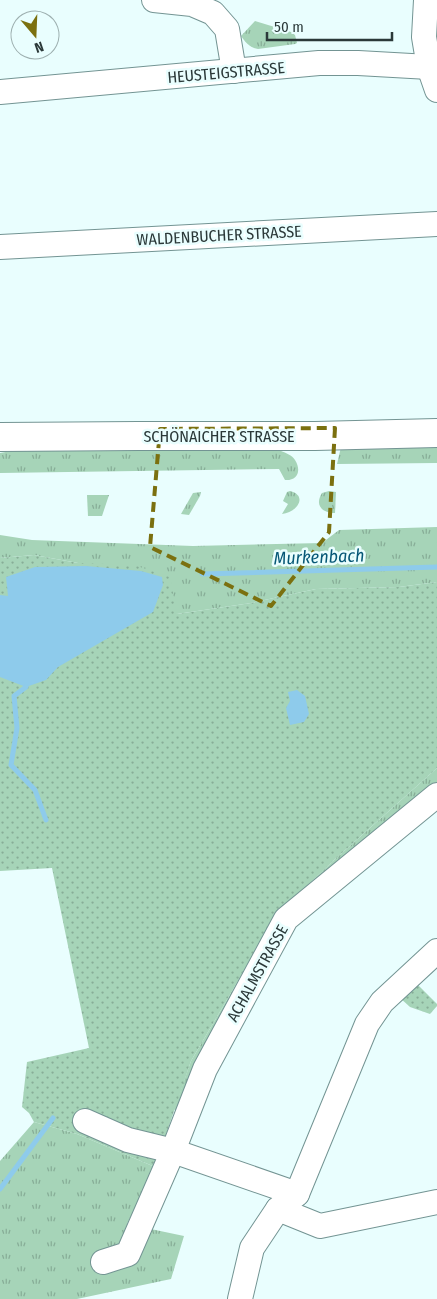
<svg xmlns="http://www.w3.org/2000/svg" width="437" height="1299" viewBox="0 0 437 1299" font-family="'Fira Sans Condensed',sans-serif">
	<style>
		.grass { fill: url(#grass-tufts) }
		.park { fill: url(#park-dots) }
		.water { fill: #8ecbeb }
		.lines { fill: none; stroke-linecap: round; stroke-linejoin: round }
		.stream { stroke: #8ecbeb; stroke-width: 5 }
		.minor-casing { stroke: #739493; stroke-width: 26 }
		.major-casing { stroke: #739493; stroke-width: 30 }
		.minor { stroke: #fff; stroke-width: 24 }
		.major { stroke: #fff; stroke-width: 28 }
		.marked { fill: none; stroke: #7b700f; stroke-width: 4; stroke-dasharray: 10 6; stroke-linejoin: round }
		.labels { text-anchor: middle; stroke-width: 5; stroke-linejoin: round; paint-order: stroke }
		.street-label { font-size: 16px; fill: #2b3939; stroke: #e9fefe }
		.water-label { font-size: 18px; font-style: italic; fill: #065776; stroke: #e9fefe }
	</style>
	<defs>
		<pattern id="grass-tufts" width="24" height="20" patternUnits="userSpaceOnUse" patternTransform="scale(1.25)"><rect width="24" height="20" fill="#a6d4b8"/><path d="M3 7l-1-3M5 7V3M7 7l1-3M15 17l-1-3M17 17v-4M19 17l1-3" fill="none" stroke="#87ad97"/></pattern>
		<pattern id="park-dots" width="8" height="8" patternUnits="userSpaceOnUse" patternTransform="scale(1.25)"><rect width="8" height="8" fill="#a6d4b8"/><path d="M2 2h.1M6 6h.1" fill="none" stroke="#87ad97" stroke-width="1.8" stroke-linecap="round"/></pattern>
	</defs>
	<rect width="100%" height="100%" fill="#e9fefe"/>
	<g class="grass">
		<path d="M255 21 291 32 295 35 297 43 295 44 258 49C250 48 245 42 241 36Z"/>
		<path d="M437 445V463L337 464 341 447Z"/>
		<path d="M33 447C116 448 198 451 281 451 286 453 292 455 295 460 302 471 297 481 285 480L279 469 0 473V453Z"/>
		<path d="M290 491C309 496 296 513 282 514L288 504 283 501 287 492Z"/>
		<path d="M329 491 336 492 335 513C323 513 314 506 322 493Z"/>
		<path d="M201 492 200 496 189 515 181 514 193 493Z"/>
		<path d="M87 495H109L102 516H88Z"/>
		<path d="M437 527V582L399 587 316 589 251 603 177 614 78 563 34 555 0 558V535L32 540 193 546 322 543 339 530Z"/>
		<path d="M437 768V784L281 915 180 1118 174 1109 191 1061 276 916 333 861Z"/>
		<path d="M34 1122 77 1134 155 1167 127 1224 184 1236 171 1279 77 1299H0V1161Z"/>
	</g>
	<g class="park">
		<path d="M34 555 78 563 134 565 170 577 177 614 251 603 316 589 399 587 437 582V768L333 861 276 916 191 1061 155 1167 77 1134 34 1122 29 1113 22 1107 27 1062 89 1048 52 868 0 871V558Z"/>
		<path d="M416 983 437 1004V1006L430 1014 410 1007 399 997Z"/>
	</g>
	<g class="water">
		<path d="M86 566 141 571 162 577 163 585 153 612 58 667 46 680 26 687 0 677V595L8 596 6 577 35 567Z"/>
		<path d="M297 690 305 696 309 714 304 722 290 725 286 708 290 701 288 692Z"/>
	</g>
	<g class="lines">
		<g class="stream">
			<path d="M202 574 437 567"/>
			<path d="M26 687 14 696 17 728 11 765 35 790 46 820"/>
			<path d="M0 1189 53 1118"/>
		</g>
		<defs>
			<g id="minor">
				<path d="M154 0 192 4 213 13 227 29 234 71"/>
				<path d="M426 0 424 37 429 67 437 90"/>
				<path d="M0 92 319 63H358L429 67"/>
				<path d="M0 247 437 224"/>
				<path d="M85 1121 128 1140 173 1151 297 1194"/>
				<path d="M278 1209 320 1226 437 1202"/>
				<path d="M103 1262 128 1254 173 1151 205 1069 286 919 437 795"/>
				<path d="M240 1299 252 1248 278 1209 297 1194 367 1024 382 1002 437 951"/>
			</g>
			<path id="major" d="M0 437 138 436H315L437 433"/>
		</defs>
		<use href="#minor" class="minor-casing"/>
		<use href="#major" class="major-casing"/>
		<use href="#minor" class="minor"/>
		<use href="#major" class="major"/>
	</g>
	<path class="marked" d="M335 428 329 532 271 606 150 547 160 429Z"/>
	<g class="labels">
		<g class="street-label">
			<text transform="translate(226 72) rotate(-5)" y="6">HEUSTEIGSTRASSE</text>
			<text transform="translate(219 235) rotate(-3)" y="6">WALDENBUCHER STRASSE</text>
			<text x="219" y="442">SCHÖNAICHER STRASSE</text>
			<text transform="translate(257 973) rotate(-61)" y="6">ACHALMSTRASSE</text>
		</g>
		<g class="water-label">
			<text transform="translate(319 557) rotate(-2)" y="6">Murkenbach</text>
		</g>
	</g>
	<g transform="translate(35 35) rotate(161)"><circle r="24" fill="#e9fefe" stroke="#9dafaf"/>
	<path d="M0-4L9 19L0 12L-9 19Z" fill="#7b700f"/>
	<text y="-8" font-size="14" font-weight="bold" text-anchor="middle" fill="#2b3939">N</text>
	</g>
	<path d="M267 32v8h125v-8" fill="none" stroke="#2b3939" stroke-width="2.5"/>
	<text x="274" y="32" font-size="15" fill="#2b3939" stroke="#e9fefe" stroke-width="4" paint-order="stroke">50 m</text>
</svg>
